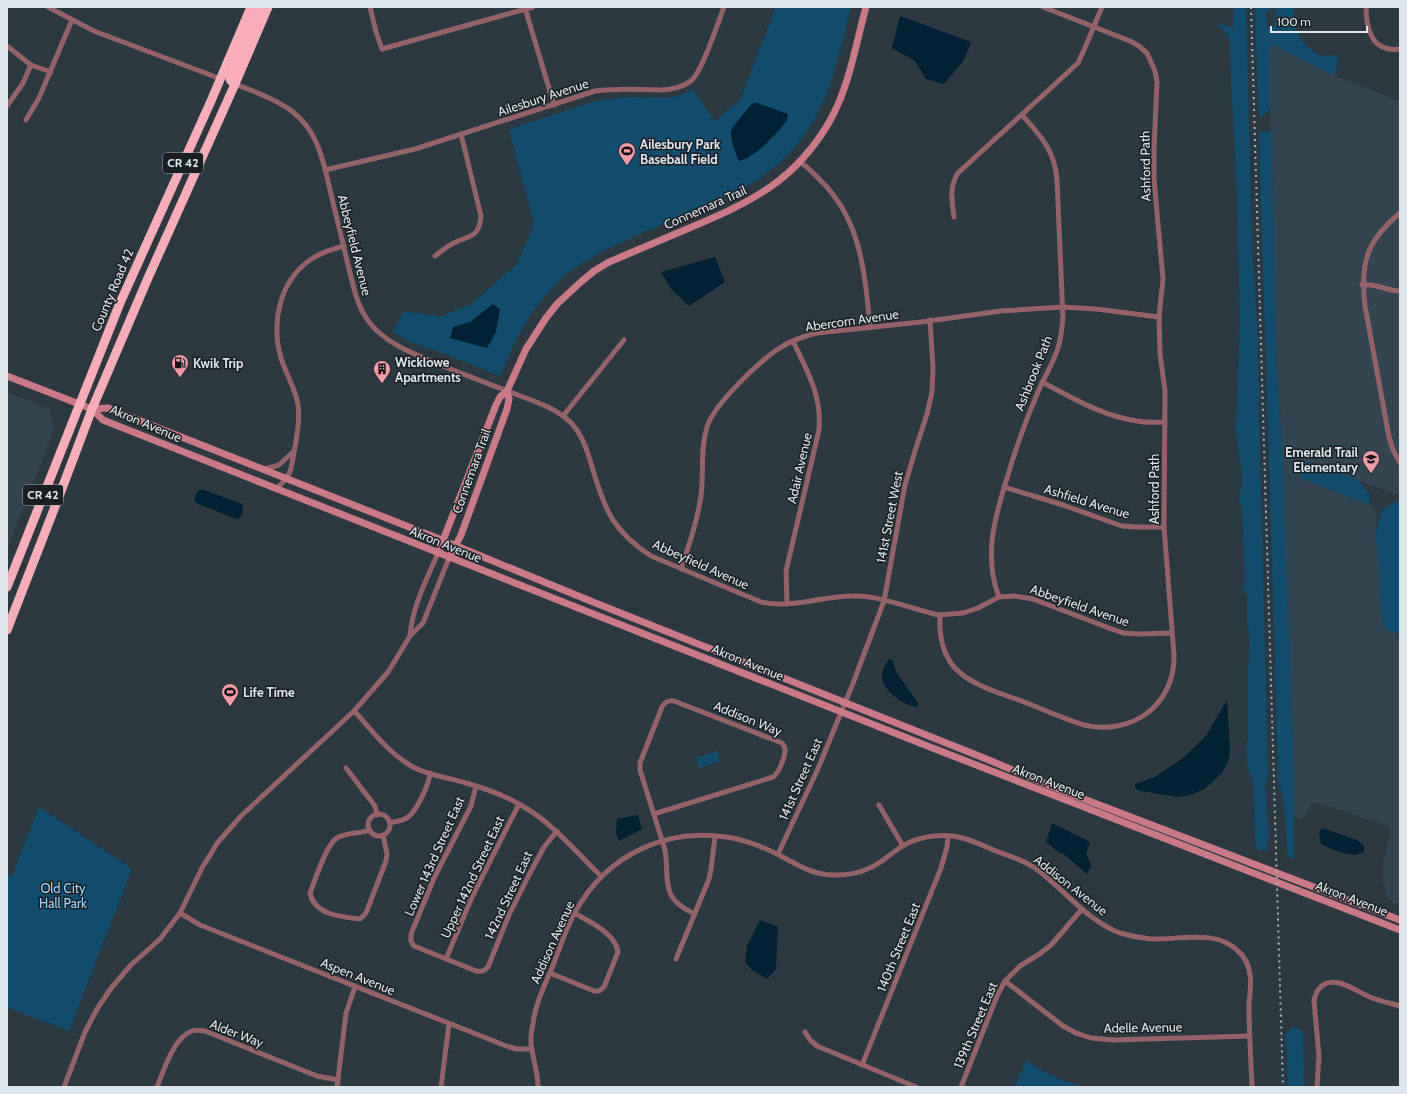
<svg xmlns="http://www.w3.org/2000/svg" width="1407" height="1094" viewBox="0 0 1407 1094" font-family="Cabin,sans-serif">
	<style>
		.built { fill: #324551 }
		.green { fill: #124d6d }
		.water { fill: #002034 }
		.lines { fill: none; stroke-linecap: round; stroke-linejoin: round }
		.street { stroke: #96626a; stroke-width: 5 }
		.secondary { stroke: #cb7986; stroke-width: 7 }
		.highway { stroke: #f9adb8; stroke-width: 9 }
		.rail { stroke: #acb6bc; stroke-width: 2; stroke-dasharray: 2 4; stroke-linecap: butt }
		.labels { text-anchor: middle; stroke-width: 3; stroke-linejoin: round; paint-order: stroke }
		.shield { fill: #191f23; stroke: #a3aaaf; stroke-width: 1 }
		.shield-label { font-size: 12px; font-weight: bold; fill: #dee6eb }
		.street-label { font-size: 13px; fill: #dee6eb; stroke: #191f23 }
		.poi-label { font-size: 13px; font-weight: bold; fill: #dee6eb; stroke: #191f23; text-anchor: start }
		.park-label { font-size: 13px; fill: #a3d7fa; stroke: #191f23 }
	</style>
	<rect width="100%" height="100%" fill="#2c3941"/>
	<g class="built">
		<path d="M1270 44 1340 78 1370 89 1400 102V496L1308 462 1303 479 1371 505 1375 508 1382 616 1384 627 1389 631 1400 634V905L1392 902 1386 896 1383 879V864L1390 834 1389 826 1319 803 1311 804 1306 815 1299 819 1293 816V743L1280 410 1277 379 1269 74Z"/>
		<path d="M7 392 49 409 55 428 7 550Z"/>
	</g>
	<g class="green">
		<path d="M776 7H851C840 51 832 96 805 134 776 175 738 193 693 212 667 223 641 233 615 245 600 251 584 263 572 270 566 273 561 279 556 284 530 310 514 341 500 376L440 352 413 343 392 332 404 311 440 317 471 304 517 264 534 224 509 129 596 101 627 97 669 98 681 95 692 89 715 121 740 100Z"/>
		<path d="M1233 7H1246L1252 243 1257 325 1268 777 1265 784 1269 835 1267 851 1258 850 1255 845 1254 784 1248 769 1246 748 1248 738V674L1250 641 1247 622V595L1243 586 1245 580 1242 508 1239 500 1243 481 1236 431 1240 322 1237 194 1229 36 1221 28 1218 23 1233 28Z"/>
		<path d="M1255 7H1272L1271 10 1265 13 1268 28 1275 26 1276 7H1294V23L1300 38 1307 47 1321 56 1336 55 1338 61 1335 76 1271 44 1269 59 1270 110 1259 119Z"/>
		<path d="M1271 131 1277 379 1281 425 1293 743 1294 858H1288L1284 803 1278 779C1273 564 1265 349 1259 133Z"/>
		<path d="M1308 462 1358 480 1369 494V504L1303 479 1300 472 1302 463Z"/>
		<path d="M1400 499V634L1389 631 1384 627 1382 616 1376 533 1382 510Z"/>
		<path d="M717 751 720 761 699 768 696 758Z"/>
		<path d="M39 807 132 869 69 1031 7 1007V875L12 876Z"/>
		<path d="M1296 1027 1303 1031 1304 1087H1288L1286 1033 1292 1028Z"/>
		<path d="M1026 1060C1046 1075 1061 1080 1084 1087H1015Z"/>
	</g>
	<g class="water">
		<path d="M900 16 971 42 964 60 944 84 926 79 915 61 892 48Z"/>
		<path d="M753 103H757L788 114C788 121 784 124 779 130 767 143 757 155 739 161 736 156 730 137 731 131 732 127 749 107 753 103Z"/>
		<path d="M715 257 725 282 689 306 671 289 661 272Z"/>
		<path d="M493 304 500 309 496 332 487 348 450 338 453 327 470 322Z"/>
		<path d="M198 490H204L242 504C244 510 243 515 238 519L234 518 196 503 194 500Z"/>
		<path d="M889 659H892L896 672 918 703V707C905 707 882 690 882 676 882 670 886 663 889 659Z"/>
		<path d="M1227 700 1230 748 1229 759 1222 773 1204 789 1191 795 1177 797 1141 791 1136 789 1135 784 1155 777 1183 758 1206 736Z"/>
		<path d="M638 815 642 829 619 841 616 833 617 819Z"/>
		<path d="M1052 823 1090 842 1086 853 1091 865 1087 874 1065 855 1057 851 1046 842Z"/>
		<path d="M1322 828 1357 840 1364 846V851C1353 860 1332 849 1321 844L1319 833Z"/>
		<path d="M760 920 778 927 776 969 767 979 752 970 745 962 747 946Z"/>
	</g>
	<g class="lines">
		<g class="street">
			<path d="M48 7 94 31 221 79"/>
			<path d="M370 7 376 32 382 49 533 7"/>
			<path d="M1366 7C1366 29 1372 53 1400 49"/>
			<path d="M525 8 554 105"/>
			<path d="M7 46 31 65"/>
			<path d="M235 84C255 92 276 99 293 112 315 129 322 155 328 181 334 208 341 234 347 261 352 279 355 300 365 316 374 331 388 341 404 349 437 365 471 377 505 390 528 400 554 405 572 424 584 437 588 454 593 470 605 511 614 532 651 556L761 602C792 609 822 596 853 596 879 595 912 609 938 615L963 613 978 608 999 597 1015 596 1033 599 1109 628 1123 633 1138 634 1172 633"/>
			<path d="M7 106 23 83 31 65 51 72"/>
			<path d="M26 120 39 98 72 20"/>
			<path d="M800 161C812 172 825 183 834 196 862 232 866 282 870 327"/>
			<path d="M325 170 415 149 595 91C617 88 638 89 660 90 670 90 684 87 692 80 704 67 717 25 724 7"/>
			<path d="M1400 213C1366 241 1360 264 1365 306L1389 437 1393 450 1400 463"/>
			<path d="M954 217C952 201 949 187 958 173L1078 63 1084 50 1102 7"/>
			<path d="M435 256C441 252 447 246 454 243 470 235 479 238 481 216L461 134"/>
			<path d="M1362 285C1376 283 1387 291 1400 291"/>
			<path d="M1042 382C1073 398 1102 416 1137 421 1146 423 1155 422 1165 422"/>
			<path d="M563 416 624 340"/>
			<path d="M265 469 279 465 294 451"/>
			<path d="M1004 487 1063 505 1122 526 1136 527H1164"/>
			<path d="M276 489C291 475 291 472 294 452 297 436 300 421 298 404 295 388 286 374 281 358 271 323 279 282 310 260 320 253 332 249 344 246"/>
			<path d="M681 569C689 545 697 522 701 496 704 473 700 449 707 427 714 404 758 363 778 349 790 341 804 336 817 333L921 322 1001 311 1063 307 1096 309 1159 317"/>
			<path d="M999 597C983 556 995 516 1008 475 1016 447 1026 420 1038 392 1044 378 1052 365 1057 351 1061 340 1062 329 1063 318L1057 180C1055 151 1041 136 1022 115"/>
			<path d="M787 604 786 571 819 430C822 395 807 371 793 341"/>
			<path d="M940 615C939 634 942 653 954 667 972 687 1004 694 1027 703 1046 711 1065 719 1084 725 1132 736 1175 705 1174 655L1164 527 1165 391 1160 354 1159 317 1163 279 1154 179V149L1157 82 1155 71 1147 53 1139 46 1130 41 1043 7"/>
			<path d="M410 636C412 607 427 579 438 553"/>
			<path d="M354 711C371 729 387 751 408 764 425 775 447 777 466 783 484 788 503 795 519 804 552 822 574 850 601 876"/>
			<path d="M346 768 375 806 377 815"/>
			<path d="M476 786 471 806 435 876 411 934V941L414 946 476 971C482 972 484 971 488 967L509 915 529 875 544 847 557 831"/>
			<path d="M879 805 903 846"/>
			<path d="M654 814 773 777C779 773 784 759 785 752 786 748 784 746 782 743L674 701C668 700 665 702 662 707L640 763V770L665 850C670 881 659 898 695 914"/>
			<circle cx="379" cy="825" r="11"/>
			<path d="M390 823C396 821 403 821 408 817 417 811 429 784 430 773"/>
			<path d="M370 830C359 834 346 832 337 838 326 844 315 881 310 893 314 915 342 917 360 919L366 913 386 861 387 854 383 835"/>
			<path d="M778 854 817 771 852 686 884 601 905 485 915 451 927 414 932 392 933 368 930 320"/>
			<path d="M180 913 200 925 509 1047 517 1049H532"/>
			<path d="M446 959 472 897 519 804"/>
			<path d="M676 959 709 879 711 869 715 837"/>
			<path d="M550 973 594 991H599L604 987 618 952C616 934 589 921 574 913"/>
			<path d="M1005 981 1063 1026 1076 1033 1091 1038 1113 1040 1250 1036"/>
			<path d="M805 1032 810 1040 817 1046 916 1087"/>
			<path d="M862 1065 941 868 947 847 948 836"/>
			<path d="M64 1087 85 1032 97 1009 112 987 131 965 160 939 180 913 202 868 218 842 241 816 354 711 388 672 410 636 423 623 449 558"/>
			<path d="M157 1087C164 1070 174 1037 192 1031 196 1029 201 1031 205 1031L317 1076 338 1080"/>
			<path d="M337 1087 346 1013 355 987"/>
			<path d="M441 1087 449 1024"/>
			<path d="M538 1087C538 1074 534 1063 532 1050 530 1041 531 1032 533 1024 535 1003 546 983 554 963 560 947 566 929 574 914 607 853 669 825 737 839 750 842 765 848 777 854 797 864 813 876 837 875 853 875 869 870 882 861 889 856 896 850 904 845 922 835 946 833 966 839 976 842 986 847 996 851 1009 856 1023 860 1035 868 1064 889 1086 920 1120 933 1130 936 1141 938 1151 939 1179 940 1217 929 1238 951 1245 957 1249 966 1250 975 1252 985 1249 996 1249 1007 1249 1033 1251 1060 1252 1087"/>
			<path d="M961 1087 997 996 1005 981 1020 966 1038 955 1051 945 1082 909"/>
			<path d="M1317 1087 1319 1056 1314 1001C1315 995 1317 989 1323 985 1338 976 1355 991 1370 997 1379 1001 1390 1003 1400 1006"/>
		</g>
		<g class="secondary">
			<path d="M7 376 92 409 103 420 930 747 1400 930"/>
			<path d="M92 409 108 408 442 540 593 602 984 758 1063 791 1400 920"/>
			<path d="M438 553 496 405 500 397 507 391 526 349 546 318 557 304 582 281 594 271 609 262C635 251 661 240 687 229 751 202 797 181 832 117 850 83 856 43 866 7"/>
			<path d="M449 558 461 535 507 409 509 399 507 391"/>
		</g>
		<g class="highway">
			<path d="M235 84 231 81 230 79 259 7"/>
			<path d="M7 587 120 303 211 101 251 7"/>
			<path d="M7 630 58 499 92 409 148 278 235 84 268 7"/>
		</g>
		<path class="rail" d="M1251 7 1283 1087"/>
	</g>
	<defs>
		<symbol id="stadium-pin" viewBox="-11 -11 22 30"><path d="M0 17L-7.5 6A9.5 9.5 0 1 1 7.5 6Z" fill="#f39aa8" stroke="#191f23"/><path d="M0-5a6.5 5 0 1 0 0 10a6.5 5 0 1 0 0-10ZM-3.5-1.8h7v3.6h-7Z" fill="#111"/></symbol>
		<symbol id="fuel-pin" viewBox="-11 -11 22 30"><path d="M0 17L-7.5 6A9.5 9.5 0 1 1 7.5 6Z" fill="#f39aa8" stroke="#191f23"/><path d="M-5.5-6h7V0h2V4h1.3V-2.5L3-4.5l.8-.8L6-3V5H2.5V1h-1V6h-7ZM-4.2-4.7v3.2H.2V-4.7Z" fill="#111"/></symbol>
		<symbol id="building-pin" viewBox="-11 -11 22 30"><path d="M0 17L-7.5 6A9.5 9.5 0 1 1 7.5 6Z" fill="#f39aa8" stroke="#191f23"/><path d="M-4-6H4V6H1V3H-1V6H-4ZM-2.5-4.3h1.7v1.8h-1.7ZM.8-4.3h1.7v1.8H.8ZM-2.5-1h1.7V.8h-1.7ZM.8-1h1.7V.8H.8Z" fill="#111"/></symbol>
		<symbol id="school-pin" viewBox="-11 -11 22 30"><path d="M0 17L-7.5 6A9.5 9.5 0 1 1 7.5 6Z" fill="#f39aa8" stroke="#191f23"/><path d="M0-5L7-2L0 1L-7-2ZM-4 1L0 2.5L4 1V4Q0 6-4 4Z" fill="#111"/></symbol>
	</defs>
	<g fill-rule="evenodd">
		<use href="#stadium-pin" x="617" y="141" width="20" height="27"/>
		<use href="#fuel-pin" x="170" y="353" width="20" height="27"/>
		<use href="#building-pin" x="372" y="359" width="20" height="27"/>
		<use href="#school-pin" x="1361" y="449" width="20" height="27"/>
		<use href="#stadium-pin" x="220" y="682" width="20" height="27"/>
	</g>
	<g class="labels">
		<g class="shield">
			<rect x="163" y="153" width="40" height="20" rx="3"/>
			<rect x="23" y="485" width="40" height="20" rx="3"/>
		</g>
		<g class="shield-label">
			<text x="183" y="167">CR 42</text>
			<text x="43" y="499">CR 42</text>
		</g>
		<g class="street-label">
			<text transform="translate(543 97) rotate(-18)" y="5">Ailesbury Avenue</text>
			<text transform="translate(1145 166) rotate(-91)" y="5">Ashford Path</text>
			<text transform="translate(705 207) rotate(-24)" y="5">Connemara Trail</text>
			<text transform="translate(355 245) rotate(76)" y="5">Abbeyfield Avenue</text>
			<text transform="translate(112 290) rotate(-67)" y="5">County Road 42</text>
			<text transform="translate(852 320) rotate(-8)" y="5">Abercorn Avenue</text>
			<text transform="translate(1033 373) rotate(-68)" y="5">Ashbrook Path</text>
			<text transform="translate(146 423) rotate(23)" y="5">Akron Avenue</text>
			<text transform="translate(799 468) rotate(-77)" y="5">Adair Avenue</text>
			<text transform="translate(471 471) rotate(-70)" y="5">Connemara Trail</text>
			<text transform="translate(1154 489) rotate(-90)" y="5">Ashford Path</text>
			<text transform="translate(1087 501) rotate(17)" y="5">Ashfield Avenue</text>
			<text transform="translate(889 517) rotate(-79)" y="5">141st Street West</text>
			<text transform="translate(446 544) rotate(22)" y="5">Akron Avenue</text>
			<text transform="translate(701 564) rotate(24)" y="5">Abbeyfield Avenue</text>
			<text transform="translate(1080 605) rotate(19)" y="5">Abbeyfield Avenue</text>
			<text transform="translate(748 662) rotate(22)" y="5">Akron Avenue</text>
			<text transform="translate(748 718) rotate(22)" y="5">Addison Way</text>
			<text transform="translate(800 779) rotate(-66)" y="5">141st Street East</text>
			<text transform="translate(1049 781) rotate(21)" y="5">Akron Avenue</text>
			<text transform="translate(434 856) rotate(-66)" y="5">Lower 143rd Street East</text>
			<text transform="translate(472 877) rotate(-65)" y="5">Upper 142nd Street East</text>
			<text transform="translate(1071 885) rotate(38)" y="5">Addison Avenue</text>
			<text transform="translate(508 895) rotate(-65)" y="5">142nd Street East</text>
			<text transform="translate(1352 898) rotate(21)" y="5">Akron Avenue</text>
			<text transform="translate(552 942) rotate(-66)" y="5">Addison Avenue</text>
			<text transform="translate(898 947) rotate(-68)" y="5">140th Street East</text>
			<text transform="translate(358 976) rotate(22)" y="5">Aspen Avenue</text>
			<text transform="translate(975 1025) rotate(-67)" y="5">139th Street East</text>
			<text transform="translate(1143 1027) rotate(-1)" y="5">Adelle Avenue</text>
			<text transform="translate(237 1033) rotate(21)" y="5">Alder Way</text>
		</g>
		<g class="poi-label">
			<text x="640" y="149">Ailesbury Park<tspan x="640" dy="15">Baseball Field</tspan></text>
			<text x="395" y="367">Wicklowe<tspan x="395" dy="15">Apartments</tspan></text>
			<text x="193" y="368">Kwik Trip</text>
			<text x="1358" y="457" text-anchor="end">Emerald Trail<tspan x="1358" dy="15">Elementary</tspan></text>
			<text x="243" y="697">Life Time</text>
		</g>
		<g class="park-label">
			<text x="63" y="893">Old City<tspan x="63" dy="15">Hall Park</tspan></text>
		</g>
	</g>
	<rect width="1407" height="1094" fill="none" stroke="#dee6eb" stroke-width="16"/>
	<path d="M1271 26v6h96v-6" fill="none" stroke="#dee6eb" stroke-width="2"/>
	<text x="1277" y="26" font-size="12" fill="#dee6eb" stroke="#191f23" stroke-width="3" paint-order="stroke">100 m</text>
</svg>
